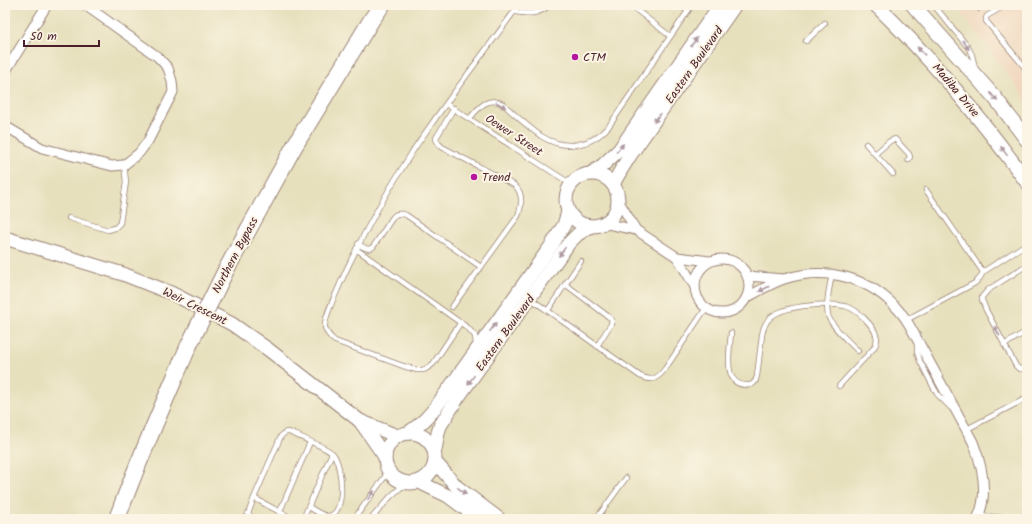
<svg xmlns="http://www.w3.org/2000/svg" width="1032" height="524" viewBox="0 0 1032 524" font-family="Kalam,sans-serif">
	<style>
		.built { fill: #f0d6bc }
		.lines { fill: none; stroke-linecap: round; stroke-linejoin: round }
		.lane-casing { stroke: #988074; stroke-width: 6 }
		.street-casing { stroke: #988074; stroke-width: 11 }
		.secondary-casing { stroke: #988074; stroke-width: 15 }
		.primary-casing { stroke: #988074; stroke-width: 16 }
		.highway-casing { stroke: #988074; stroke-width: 18 }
		.path { stroke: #988074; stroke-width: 2; stroke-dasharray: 1 3; stroke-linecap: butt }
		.lane { stroke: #fff; stroke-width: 4.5 }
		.street { stroke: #fff; stroke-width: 9 }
		.secondary { stroke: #fff; stroke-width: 13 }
		.primary { stroke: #fff; stroke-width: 14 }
		.highway { stroke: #fff; stroke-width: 16 }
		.highway-bridge-casing { stroke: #988074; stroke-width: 18; stroke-linecap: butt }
		.highway-bridge { stroke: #fff; stroke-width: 16 }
		.oneway { fill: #ae9aa0 }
		.poi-dot { fill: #b5179e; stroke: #fcf5e5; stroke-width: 1.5 }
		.labels { text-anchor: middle; stroke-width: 4; stroke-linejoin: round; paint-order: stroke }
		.poi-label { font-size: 12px; fill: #4a1f2b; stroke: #fcf5e5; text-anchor: start }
		.street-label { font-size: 12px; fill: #4a1f2b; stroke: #fcf5e5 }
	</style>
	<rect width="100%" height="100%" fill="#fcf5e5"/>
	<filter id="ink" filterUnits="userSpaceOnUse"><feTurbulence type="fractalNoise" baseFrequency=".025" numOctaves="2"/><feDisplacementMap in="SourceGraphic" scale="8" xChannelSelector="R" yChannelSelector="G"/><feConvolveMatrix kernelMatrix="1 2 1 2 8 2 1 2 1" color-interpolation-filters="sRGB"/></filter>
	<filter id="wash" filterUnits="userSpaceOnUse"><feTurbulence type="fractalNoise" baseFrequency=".012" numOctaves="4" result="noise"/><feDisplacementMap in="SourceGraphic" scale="16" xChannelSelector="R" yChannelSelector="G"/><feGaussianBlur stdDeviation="0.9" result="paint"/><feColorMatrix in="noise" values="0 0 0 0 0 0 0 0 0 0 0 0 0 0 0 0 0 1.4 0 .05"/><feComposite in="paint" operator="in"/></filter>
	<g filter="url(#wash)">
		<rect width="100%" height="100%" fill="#e7e0bd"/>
		<path class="built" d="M956 5H1027V101Z"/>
	</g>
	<g filter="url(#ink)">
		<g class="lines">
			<defs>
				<g id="lane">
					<path d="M630 5 670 36"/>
					<path d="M680 5 688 11"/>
					<path d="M932 5 937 9 968 47 972 55 975 68"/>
					<path d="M1002 7 987 16 986 18V21L1027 70"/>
					<path d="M515 12C530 14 537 15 550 5"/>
					<path d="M806 41 825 23"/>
					<path d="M446 104 571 184"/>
					<path d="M470 118C479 107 488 96 503 104 515 115 528 127 541 136 565 151 591 147 609 126L692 5"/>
					<path d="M866 144 893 174"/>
					<path d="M875 154 890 141 895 139 909 154 910 157 908 160"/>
					<path d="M926 190 983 272"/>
					<path d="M69 218 108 230 115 228 120 223 126 182 124 165"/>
					<path d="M358 244C363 247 368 251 373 247L393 217C396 213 400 213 406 215L481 267"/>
					<path d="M356 249 468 328 475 336 476 344"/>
					<path d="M1027 265 988 290 982 297V300L986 310 1016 366C1019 370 1023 370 1027 367"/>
					<path d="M832 274C830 286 825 303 828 315 830 325 850 343 858 351"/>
					<path d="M565 284 609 317 612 320 611 324 597 346"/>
					<path d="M531 299 640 376C652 382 657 379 665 369L706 308"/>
					<path d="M452 307 518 216C522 205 524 193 514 185L442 147C439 144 436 142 436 138L454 108"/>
					<path d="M548 310 581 261"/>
					<path d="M906 320 975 283 980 278 983 272 1023 246"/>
					<path d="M461 322 433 364 426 369 422 370H417L403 366 335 341C330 337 326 333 325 327 324 316 336 295 340 284 360 239 384 196 411 154 418 142 427 131 435 119 462 81 491 43 519 5"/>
					<path d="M731 333C730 349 722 385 746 385 753 386 756 382 757 376L762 335C763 329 766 321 771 317 785 305 832 302 848 307 857 310 874 326 876 335 878 340 876 345 873 349L839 386"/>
					<path d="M917 342V352L920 361 935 390 938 395 951 408"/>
					<path d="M1004 345 1027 331"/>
					<path d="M967 429 1027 398"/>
					<path d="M254 498 293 519"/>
					<path d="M280 511 310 442"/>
					<path d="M248 515 255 519"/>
					<path d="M979 516 1025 519"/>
					<path d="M246 519 254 498 281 436 286 432H289C298 436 328 448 333 454 342 464 347 513 329 516 324 517 314 510 309 507"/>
					<path d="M303 519 332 453"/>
					<path d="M354 519 389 471"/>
					<path d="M371 519 391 496 406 483"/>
					<path d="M598 519 599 515 626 478"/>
				</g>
				<g id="street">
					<path d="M5 72 47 5"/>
					<path d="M5 126 42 148 112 166 124 165 139 153 148 141 173 92 172 81 168 68 158 57 85 5"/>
					<path d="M618 200 636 230"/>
					<path d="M603 223 636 230 677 257 710 261"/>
					<path d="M677 257 695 287"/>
					<circle cx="722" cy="286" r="27"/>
					<path d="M747 276 783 279"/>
					<path d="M746 298C757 292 772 283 784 279 827 265 872 278 901 313 905 317 908 323 911 328L973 442C982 465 989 496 977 519"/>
				</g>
				<g id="secondary">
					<circle cx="592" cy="200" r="26"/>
					<path d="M590 174 603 165 619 150 720 5"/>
					<path d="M613 184 621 170 629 157 735 5"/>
					<path d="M5 238 123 274 171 293 232 324 269 350 360 421 397 436"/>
					<path d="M360 421 385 457"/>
					<circle cx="410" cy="458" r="25"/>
					<path d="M408 433C421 424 429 417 438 404L551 246 564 225 568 212"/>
					<path d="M435 450 438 433 440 426 457 399 569 243 578 234 591 226"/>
					<path d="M436 463 457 487 499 519"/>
					<path d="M419 482 448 496 479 519"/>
				</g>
				<g id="primary">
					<path d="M876 5C933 60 981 118 1027 182"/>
					<path d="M913 5 996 99 1027 140"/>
				</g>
				<g id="highway">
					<path d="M226 270 295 145 372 19 382 5"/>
					<path d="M117 519C138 460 164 403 189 345"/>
				</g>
			</defs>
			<use href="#lane" class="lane-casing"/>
			<use href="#street" class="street-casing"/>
			<use href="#secondary" class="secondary-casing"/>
			<use href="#primary" class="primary-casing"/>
			<use href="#highway" class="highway-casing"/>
			<path class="path" d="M973 5 981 14"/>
			<use href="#lane" class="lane"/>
			<use href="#street" class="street"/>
			<use href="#secondary" class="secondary"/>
			<use href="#primary" class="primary"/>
			<use href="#highway" class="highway"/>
			<defs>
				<path id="highway-bridge" d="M189 345 226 270"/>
			</defs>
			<use href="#highway-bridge" class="highway-bridge-casing"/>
			<use href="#highway-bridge" class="highway-bridge"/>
		</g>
		<defs><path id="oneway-solid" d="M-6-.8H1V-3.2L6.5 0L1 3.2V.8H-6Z"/></defs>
		<g class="oneway">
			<use href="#oneway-solid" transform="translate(694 42) rotate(-55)"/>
			<use href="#oneway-solid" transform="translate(966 45) rotate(57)"/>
			<use href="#oneway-solid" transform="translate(921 51) rotate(-133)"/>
			<use href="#oneway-solid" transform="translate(994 97) rotate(50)"/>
			<use href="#oneway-solid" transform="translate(501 105) rotate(30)"/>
			<use href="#oneway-solid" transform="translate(657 118) rotate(125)"/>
			<use href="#oneway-solid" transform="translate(620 148) rotate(-50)"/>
			<use href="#oneway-solid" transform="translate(1004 151) rotate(-126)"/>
			<use href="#oneway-solid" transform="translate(562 252) rotate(126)"/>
			<use href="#oneway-solid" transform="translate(764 289) rotate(153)"/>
			<use href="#oneway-solid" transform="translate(493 327) rotate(-55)"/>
			<use href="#oneway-solid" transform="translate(997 331) rotate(-118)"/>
			<use href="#oneway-solid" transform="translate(471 380) rotate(126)"/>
			<use href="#oneway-solid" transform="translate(462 491) rotate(38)"/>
			<use href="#oneway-solid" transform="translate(371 495) rotate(-54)"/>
		</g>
	</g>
	<g class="poi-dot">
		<circle cx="575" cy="57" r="4"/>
		<circle cx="474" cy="177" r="4"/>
	</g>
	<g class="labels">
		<g class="poi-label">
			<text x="583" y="61">CTM</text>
			<text x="482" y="181">Trend</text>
		</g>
		<g class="street-label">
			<text transform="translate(694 65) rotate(-55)" y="4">Eastern Boulevard</text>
			<text transform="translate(956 90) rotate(50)" y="4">Madiba Drive</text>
			<text transform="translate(514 135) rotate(33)" y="4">Oewer Street</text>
			<text transform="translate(235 255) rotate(-62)" y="4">Northern Bypass</text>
			<text transform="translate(195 306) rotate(26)" y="4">Weir Crescent</text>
			<text transform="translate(505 333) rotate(-54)" y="4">Eastern Boulevard</text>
		</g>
	</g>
	<rect width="1032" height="524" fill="none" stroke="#fcf5e5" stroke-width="20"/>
	<path d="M24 40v6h75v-6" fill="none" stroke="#4a1f2b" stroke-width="2"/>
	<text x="30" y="40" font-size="12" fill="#4a1f2b" stroke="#fcf5e5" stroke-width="3" paint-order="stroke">50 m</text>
</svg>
